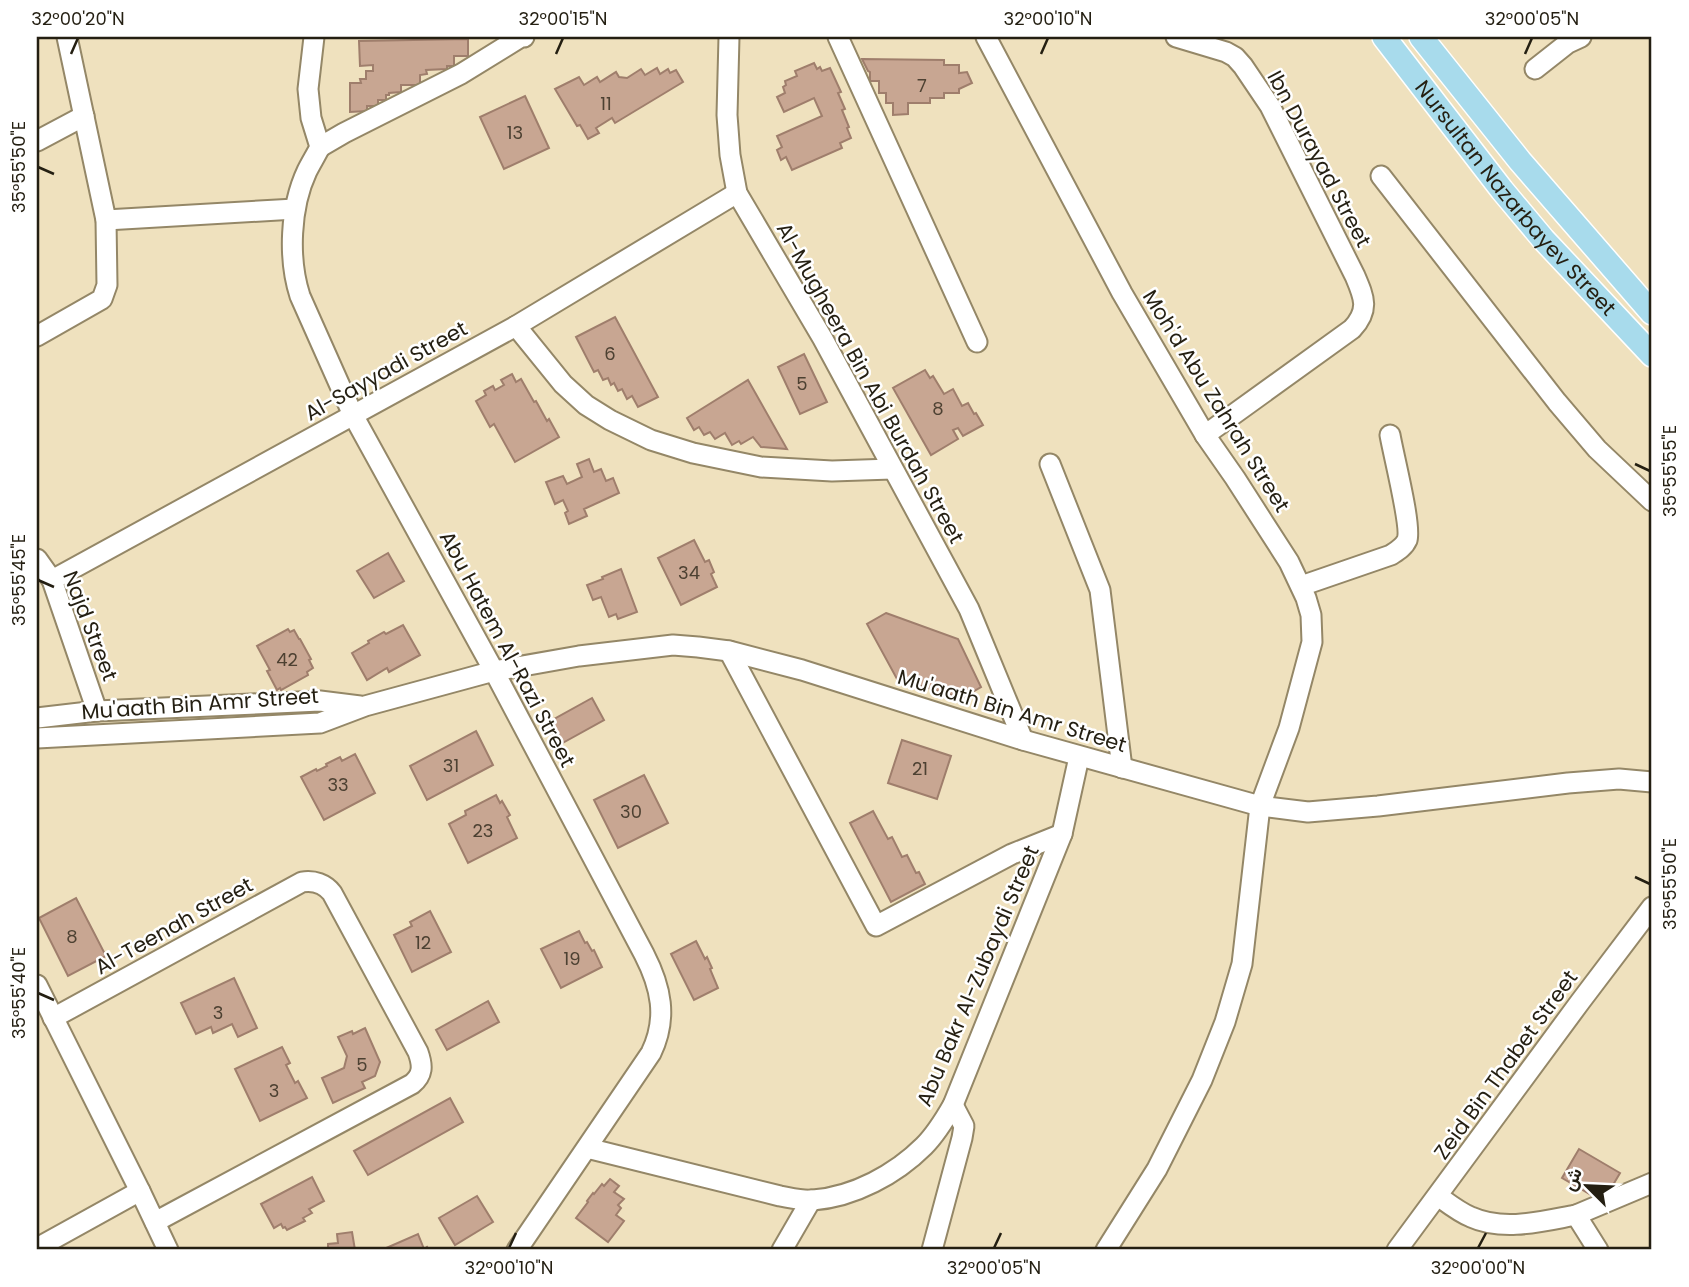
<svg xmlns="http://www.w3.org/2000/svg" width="1689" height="1287" viewBox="0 0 1689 1287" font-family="Poppins,Vazirmatn,sans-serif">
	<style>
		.building { fill: #c8a692; stroke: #9f7e6c; stroke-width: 2 }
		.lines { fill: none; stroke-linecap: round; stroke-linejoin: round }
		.minor-casing { stroke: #948767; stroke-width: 23 }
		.major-casing { stroke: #fff; stroke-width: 26 }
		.minor { stroke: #fff; stroke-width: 19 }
		.major { stroke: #a8dbec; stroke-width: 23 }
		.ticks { fill: none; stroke: #241f12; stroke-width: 2.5 }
		.labels { text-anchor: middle; stroke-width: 5; stroke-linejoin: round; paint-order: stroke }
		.number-label { font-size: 18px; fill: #4d4132 }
		.street-label { font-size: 21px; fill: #241f12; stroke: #fff }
		.neatline { fill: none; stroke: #241f12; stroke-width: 2.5 }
		.ticks-label { font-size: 18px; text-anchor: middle; fill: #241f12 }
	</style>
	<rect width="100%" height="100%" fill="#efe1be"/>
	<g class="building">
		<path d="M468 39V56H454V66H447V69L426 70 427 74 420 75V85H401V92L389 93V95H386V100H378V106H367V111L350 112V83H361L360 79H366V71H373V65L360 66 359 41Z"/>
		<path d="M862 59 944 60V65H959V73L967 72 972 83 959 89V93H944V98H930V103H908V114L893 115V103H886V93H879V81H870V72L868 71Z"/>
		<path d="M814 63 817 69 820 67 822 71 830 68 841 92 838 93 845 109 842 110 849 127 847 128 851 138 840 143 842 148 792 170 786 157 781 160 777 150 782 147 777 136 822 116 814 98 784 112 777 97 785 93 783 87 786 85 785 81 797 76 795 71Z"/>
		<path d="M657 68 660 74 668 69 670 73 676 70 683 82 615 123 612 118 596 128 599 133 588 139 580 125 577 126 555 89 579 77 584 85 597 77 600 82 616 72 619 77 627 78 641 69 645 75Z"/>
		<path d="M525 96 549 148 504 169 480 117Z"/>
		<path d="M615 317 658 397 638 407 632 396 627 399 622 389 618 391 614 383 611 385 608 378 603 380 598 370 594 372 576 337Z"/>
		<path d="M804 354 827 402 800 414 778 367Z"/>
		<path d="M925 370 930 378 933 376 944 394 953 389 962 406 968 403 974 414 976 413 983 425 963 436 958 428 953 430 958 439 931 455 893 388Z"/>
		<path d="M512 374 516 382 521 379 534 402 536 401 547 421 549 419 559 437 515 462 494 424 490 427 476 401 486 395 484 391 493 386 495 390 504 385 501 380Z"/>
		<path d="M748 380 787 449 761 447 753 437 741 444 739 441 732 445 725 433 715 439 710 432 704 435 699 427 694 430 687 418Z"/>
		<path d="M589 459 594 472 601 469 606 481 613 478 619 493 584 509 587 516 569 524 565 513 568 511 563 500 555 504 546 482 563 476 567 484 582 477 577 464Z"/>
		<path d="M694 540 705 562 709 560 714 572 711 574 717 587 681 605 658 558Z"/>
		<path d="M388 553 404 581 374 598 357 571Z"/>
		<path d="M621 569 637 612 618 619 616 614 609 617 601 597 593 600 587 585 603 579 602 577Z"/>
		<path d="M886 613 958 639 981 687 962 698 897 679 867 624Z"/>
		<path d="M403 625 420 655 389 672 387 668 367 680 352 653 369 643 368 641 384 632 386 634Z"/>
		<path d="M288 629 290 632 294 630 299 639H300L311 659 309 660 313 668 307 672 308 675 281 690 280 688 277 690 267 671 270 670 257 646Z"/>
		<path d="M592 698 604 720 559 745 547 723Z"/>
		<path d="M476 731 493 765 427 800 410 766Z"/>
		<path d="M902 740 951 756 937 799 888 783Z"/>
		<path d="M355 754 375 793 324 820 301 777 316 769 317 771 327 766 326 764 340 757 342 761Z"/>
		<path d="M644 775 668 823 618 848 594 800Z"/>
		<path d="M496 795 500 803 502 801 510 815 507 817 517 838 468 863 449 824 466 815 465 811Z"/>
		<path d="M873 811 888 839 892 837 902 857 907 855 916 873 919 872 925 884 891 902 850 823Z"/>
		<path d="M76 898 106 956 68 976 39 918Z"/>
		<path d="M430 911 451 952 412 972 394 935 412 926 410 922Z"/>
		<path d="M579 931 585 943 587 942 592 951 594 950 602 967 561 988 541 949Z"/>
		<path d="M696 941 705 959 707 957 712 968 710 969 718 988 694 1000 671 954Z"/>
		<path d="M234 978 257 1028 238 1037 232 1024 213 1033 211 1027 196 1034 181 1003Z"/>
		<path d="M488 1001 499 1022 447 1050 436 1030Z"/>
		<path d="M365 1028 380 1062 375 1076 362 1082 365 1088 333 1103 322 1078 344 1068 347 1056 338 1037 352 1031 353 1034Z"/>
		<path d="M282 1047 290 1063 286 1065 295 1083 298 1081 307 1098 260 1121 235 1069Z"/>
		<path d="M450 1098 463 1122 368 1175 354 1151Z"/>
		<path d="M1579 1149 1620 1173 1603 1202 1562 1178Z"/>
		<path d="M312 1177 324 1201 309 1209 312 1213 303 1218 305 1221 287 1230 285 1227 283 1228 281 1224 274 1228 261 1204Z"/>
		<path d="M610 1179 619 1186 614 1192 624 1199 618 1205 621 1208 616 1215 624 1221 608 1242 576 1218 588 1202 587 1201 593 1193 594 1194 602 1184 604 1186Z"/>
		<path d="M477 1196 493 1222 455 1245 439 1218Z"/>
		<path d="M352 1232 355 1250H328V1244L338 1243 337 1234Z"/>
		<path d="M418 1234 424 1249 427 1247 429 1250H384V1249Z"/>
	</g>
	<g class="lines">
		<defs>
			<g id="minor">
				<path d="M314 37 308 89 311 118 320 147C316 155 311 163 307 171 290 207 288 259 300 296L353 415 494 671 644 954C661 987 668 1018 651 1053L517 1250"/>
				<path d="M729 37 727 115 730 155 737 193 823 339 969 609 1023 740"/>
				<path d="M838 37 977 342"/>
				<path d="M986 37 1122 293 1205 435 1235 478 1289 562 1306 598 1311 615 1312 642 1289 728 1260 806 1242 964 1225 1022 1202 1080 1157 1169 1106 1250"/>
				<path d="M1176 37 1226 52 1235 57 1243 66 1270 106 1355 276C1364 297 1370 310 1352 329L1205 435"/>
				<path d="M1535 69 1568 43 1581 37"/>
				<path d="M37 141 84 116"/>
				<path d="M320 147 344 133 461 74 521 37H524"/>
				<path d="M1381 176 1557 402 1597 449 1652 501"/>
				<path d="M106 220 295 209"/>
				<path d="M516 326 563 384 586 405 610 420 651 440 693 453 761 467 832 471 892 469"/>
				<path d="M37 336 102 299 107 285 106 220 67 37"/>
				<path d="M1050 464 1100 590 1122 768"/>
				<path d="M37 559 52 580 97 711"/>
				<path d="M52 580 516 326 737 193"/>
				<path d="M1301 586 1391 555C1397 551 1404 547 1407 540 1412 527 1393 453 1390 435"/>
				<path d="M729 651 876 926 1012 854 1062 834"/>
				<path d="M37 718 97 711 320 701 360 706"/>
				<path d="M37 738 320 723 365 706 494 671 579 656 673 645 698 647 729 651 802 670 1023 740 1260 806 1308 812 1378 806 1568 783 1619 779 1652 782"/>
				<path d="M37 985 140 1191 168 1250"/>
				<path d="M53 1018 302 882C314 880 325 884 332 893L418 1052C423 1066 423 1075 412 1084L155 1222"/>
				<path d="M587 1148 780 1196C791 1198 802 1201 813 1200 854 1197 896 1174 924 1146 935 1135 945 1119 953 1105L1062 834 1079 757"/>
				<path d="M1438 1196C1449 1204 1459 1212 1471 1217 1504 1232 1543 1221 1576 1215"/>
				<path d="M37 1248 140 1191"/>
				<path d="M782 1250 811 1200"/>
				<path d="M932 1250 962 1138 964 1126 953 1105"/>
				<path d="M1397 1250 1580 1002 1652 907"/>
				<path d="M1598 1250 1576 1215 1652 1183"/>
			</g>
			<g id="major">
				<path id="s1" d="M1384 37 1502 190 1543 239 1652 355"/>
				<path d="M1421 37 1520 161 1652 313"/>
			</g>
		</defs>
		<use href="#minor" class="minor-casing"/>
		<use href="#major" class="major-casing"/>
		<use href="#minor" class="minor"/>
		<use href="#major" class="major"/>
	</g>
	<path class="ticks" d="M71 54 78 38M556 54 563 38M1041 54 1048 38M1525 54 1532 38M38 167 54 174M1635 464 1650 471M38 580 54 587M1635 877 1650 884M38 993 54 1000M509 1248 516 1233M994 1248 1001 1233M1478 1248 1486 1233"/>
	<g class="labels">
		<g class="number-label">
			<text x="922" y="92">7</text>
			<text x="606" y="110">11</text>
			<text x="515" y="139">13</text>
			<text x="610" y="360">6</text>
			<text x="802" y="390">5</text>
			<text x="938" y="415">8</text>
			<text x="689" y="579">34</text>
			<text x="287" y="666">42</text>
			<text x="451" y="772">31</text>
			<text x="920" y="775">21</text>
			<text x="338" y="791">33</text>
			<text x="631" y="818">30</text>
			<text x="483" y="837">23</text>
			<text x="72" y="943">8</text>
			<text x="423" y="949">12</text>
			<text x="572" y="965">19</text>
			<text x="218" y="1019">3</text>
			<text x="362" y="1071">5</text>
			<text x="274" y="1097">3</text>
		</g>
		<g class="street-label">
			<text transform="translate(1319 159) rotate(62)" y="7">Ibn Durayad Street</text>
			<text dy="7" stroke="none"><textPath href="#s1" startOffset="208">Nursultan Nazarbayev Street</textPath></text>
			<text transform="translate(386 371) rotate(-29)" y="7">Al-Sayyadi Street</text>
			<text transform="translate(870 383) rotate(61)" y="7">Al-Mugheera Bin Abi Burdah Street</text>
			<text transform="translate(1216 401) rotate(58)" y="7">Moh'd Abu Zahrah Street</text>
			<text transform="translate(90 626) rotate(69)" y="7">Najd Street</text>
			<text transform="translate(507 649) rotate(62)" y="7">Abu Hatem Al-Razi Street</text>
			<text transform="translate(200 704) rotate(-4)" y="7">Mu'aath Bin Amr Street</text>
			<text transform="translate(1012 711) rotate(17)" y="7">Mu'aath Bin Amr Street</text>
			<text transform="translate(174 926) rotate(-29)" y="7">Al-Teenah Street</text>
			<text transform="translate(978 976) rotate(-67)" y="7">Abu Bakr Al-Zubaydi Street</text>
			<text transform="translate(1506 1065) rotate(-54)" y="7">Zeid Bin Thabet Street</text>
		</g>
	</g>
	<rect width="1689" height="1287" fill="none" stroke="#ffffff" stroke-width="77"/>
	<g transform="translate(1587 1186) rotate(294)" stroke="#ffffff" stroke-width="5" paint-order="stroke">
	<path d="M0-5L12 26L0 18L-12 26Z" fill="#241f12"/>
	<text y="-10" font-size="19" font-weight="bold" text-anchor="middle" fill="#241f12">ش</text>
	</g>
	<rect x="38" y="38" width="1612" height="1210" class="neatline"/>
	<g class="ticks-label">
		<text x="78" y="25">32°00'20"N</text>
		<text x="563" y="25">32°00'15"N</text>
		<text x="1048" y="25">32°00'10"N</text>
		<text x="1532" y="25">32°00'05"N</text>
		<text transform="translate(19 167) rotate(-90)" y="6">35°55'50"E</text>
		<text transform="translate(1670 471) rotate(-90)" y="6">35°55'55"E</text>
		<text transform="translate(19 580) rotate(-90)" y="6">35°55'45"E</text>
		<text transform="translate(1670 884) rotate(-90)" y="6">35°55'50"E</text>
		<text transform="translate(19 993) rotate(-90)" y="6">35°55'40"E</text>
		<text x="509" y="1274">32°00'10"N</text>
		<text x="994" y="1274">32°00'05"N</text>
		<text x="1478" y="1274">32°00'00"N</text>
	</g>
</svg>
